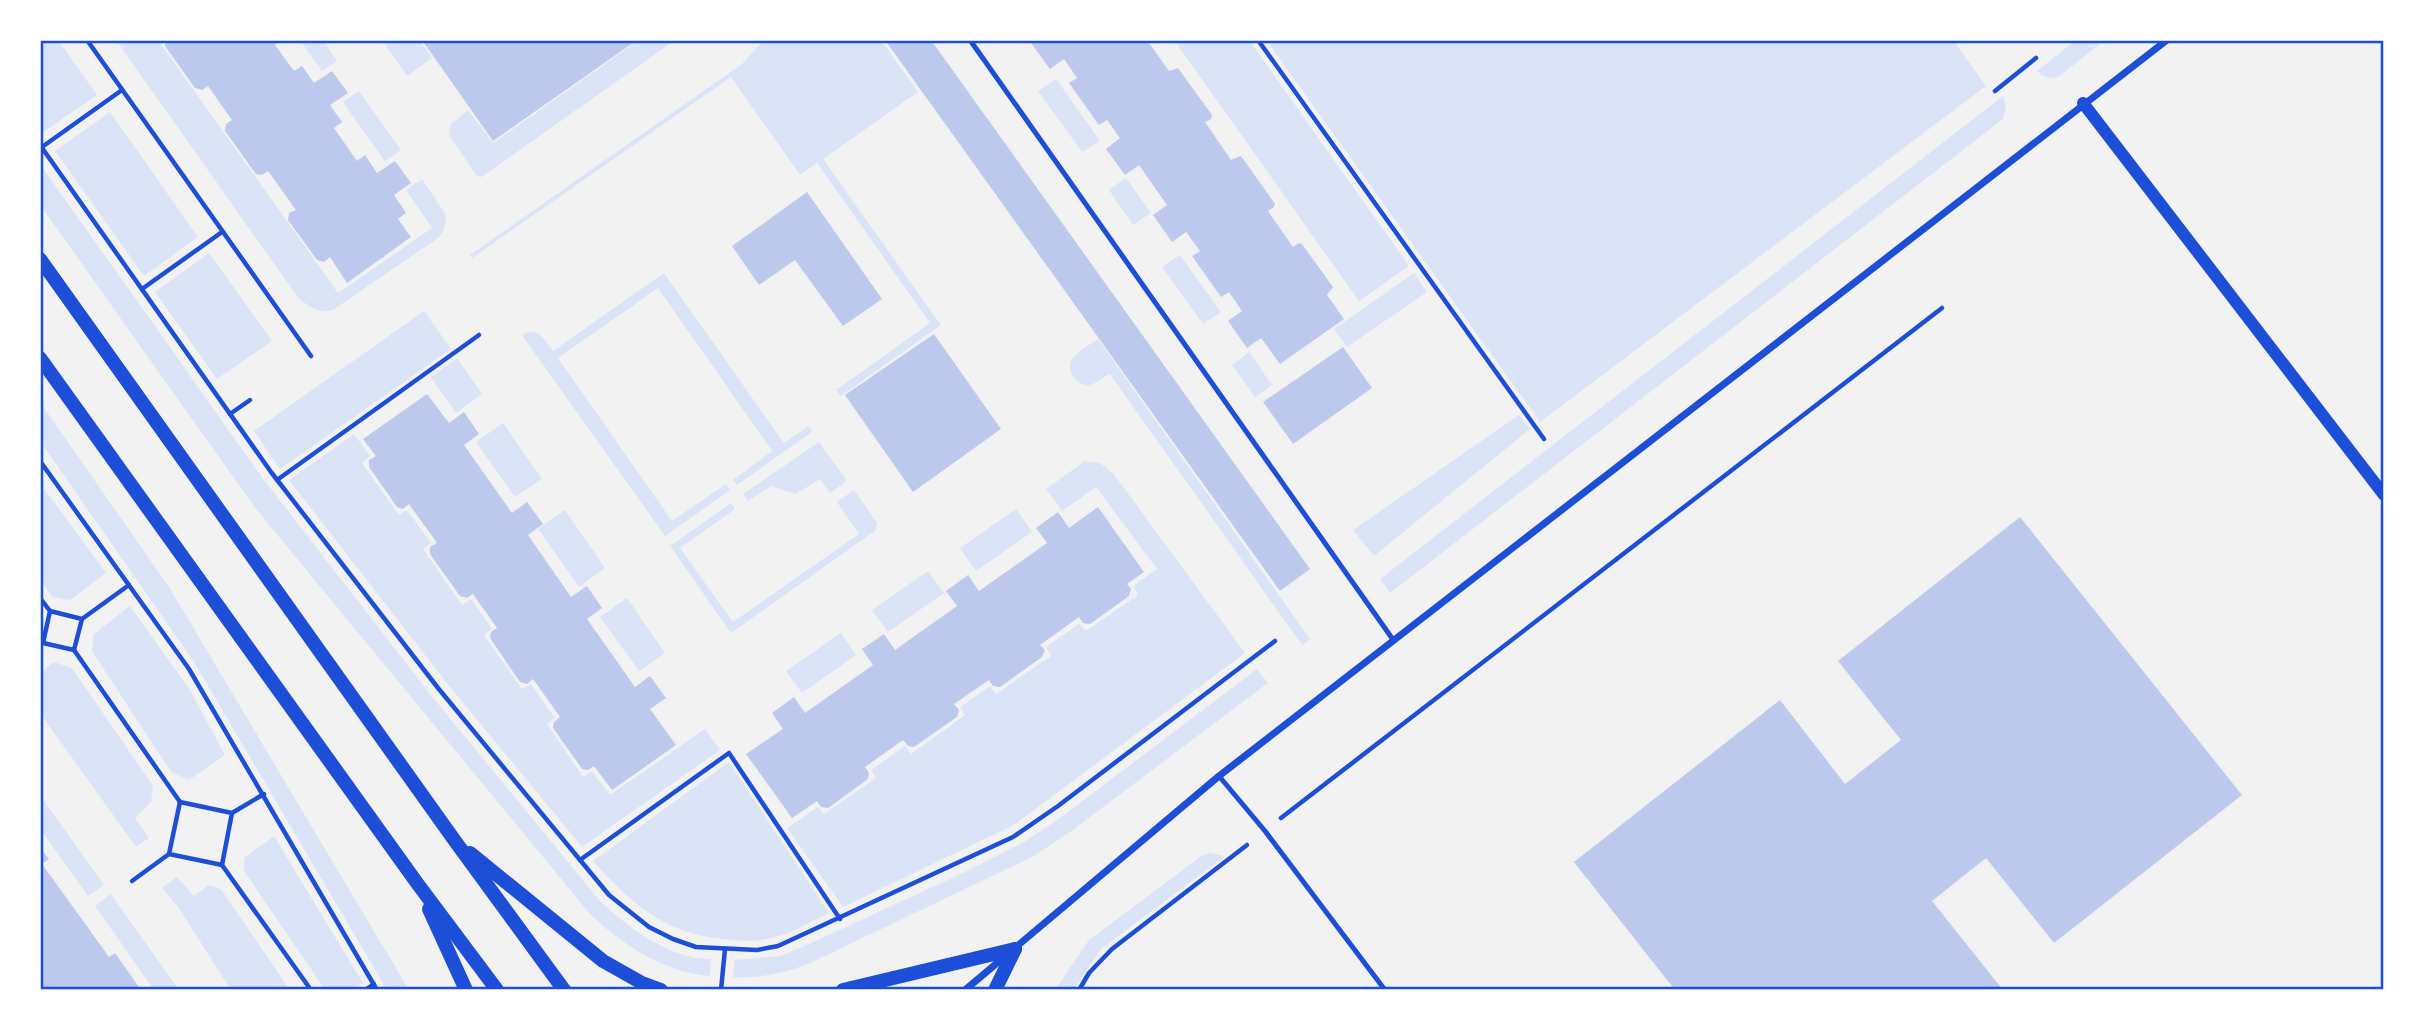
<svg xmlns="http://www.w3.org/2000/svg" width="2424" height="1030" viewBox="0 0 2424 1030" font-family="Cabin,sans-serif">
	<style>
		.green { fill: #dbe4f7 }
		.building { fill: #bdc9ec }
		.lines { fill: none; stroke-linecap: round; stroke-linejoin: round }
		.path { stroke: #1d4ed8; stroke-width: 4.5 }
		.service { stroke: #1d4ed8; stroke-width: 5 }
		.minor { stroke: #1d4ed8; stroke-width: 7 }
		.tertiary { stroke: #1d4ed8; stroke-width: 12 }
		.secondary { stroke: #1d4ed8; stroke-width: 14 }
		.neatline { fill: none; stroke: #1d4ed8; stroke-width: 2.5 }
	</style>
	<rect width="100%" height="100%" fill="#f2f2f2"/>
	<g class="green">
		<path d="M40 40H58L97 95 42 133 40 130Z"/>
		<path d="M116 40H158L338 293 432 228 406 190 422 179 444 212C448 222 445 230 438 238L333 310C319 314 310 307 299 299Z"/>
		<path d="M300 40H323L337 61 322 71Z"/>
		<path d="M382 40H419L432 58 407 76Z"/>
		<path d="M639 40H675L482 177 476 175 449 135 451 124 468 110 493 143Z"/>
		<path d="M764 40H881L918 92 823 159 941 325 841 396 836 390 930 323 817 163 800 175 731 77 472 258 470 255 742 64Z"/>
		<path d="M1174 40H1249L1409 266 1359 301Z"/>
		<path d="M1266 40H1953L1986 86 1540 422Z"/>
		<path d="M2076 40H2105L2058 77C2050 79 2043 77 2037 71Z"/>
		<path d="M1056 79 1100 141 1082 152 1038 91Z"/>
		<path d="M359 91 401 150 385 161 343 102Z"/>
		<path d="M2003 96 2006 107 2003 119 1390 593 1380 579Z"/>
		<path d="M110 112 198 237 144 276 55 151Z"/>
		<path d="M40 164 264 480 430 694 601 902C630 929 670 959 711 959L710 976C663 972 623 945 590 914L256 509 40 205Z"/>
		<path d="M1126 178 1151 213 1133 225 1109 190Z"/>
		<path d="M209 253 272 341 217 379 155 292Z"/>
		<path d="M1180 255 1221 312 1203 324 1162 267Z"/>
		<path d="M664 273 784 443 808 426 812 432 737 485 733 480 772 451 658 288 558 358 672 521 726 484 730 490 665 536 522 335C539 326 544 340 553 351Z"/>
		<path d="M1414 273 1427 292 1347 347 1334 329Z"/>
		<path d="M424 311 451 349 280 469 254 431Z"/>
		<path d="M1098 339 1310 639 1302 645 1110 374C1104 377 1096 384 1089 385 1077 386 1067 372 1071 361 1076 351 1090 345 1098 339Z"/>
		<path d="M1249 352 1272 385 1255 397 1232 365Z"/>
		<path d="M457 358 482 394 456 413 431 377Z"/>
		<path d="M40 402 169 587 409 990H387L194 662 40 441Z"/>
		<path d="M1519 415 1530 429 1374 556 1353 530Z"/>
		<path d="M503 423 542 479 515 497 476 442Z"/>
		<path d="M354 434 370 456 362 463 399 515 407 510 431 543 423 549 462 605 471 599 492 629 484 635 522 689 531 684 555 718 547 724 583 777 592 771 610 795 705 729 720 750 582 847 446 682 289 480Z"/>
		<path d="M819 442 847 481 830 493 820 479 796 494 771 486 748 501 743 494Z"/>
		<path d="M1085 461 1100 463 1113 473 1245 653 1014 825 843 907 787 828 818 807 824 814 876 778 871 770 905 746 911 754 965 715 960 707 990 686 996 694 1051 656 1046 647 1079 624 1086 631 1138 595 1133 586 1157 569 1096 487 1062 511 1046 489Z"/>
		<path d="M40 483 106 573 70 600 52 597 40 580Z"/>
		<path d="M854 490 877 523 876 530 731 633 670 546 731 503 735 509 680 548 733 622 859 534 837 502Z"/>
		<path d="M1016 509 1032 532 976 571 960 548Z"/>
		<path d="M565 510 605 568 579 587 538 529Z"/>
		<path d="M928 571 944 593 888 632 872 610Z"/>
		<path d="M627 598 665 653 639 671 600 617Z"/>
		<path d="M130 606 190 690 225 755 189 780 171 772 92 651 94 634Z"/>
		<path d="M841 633 856 655 802 693 786 671Z"/>
		<path d="M54 662 72 668 153 786 151 802 135 818 149 838 136 847 40 713V672Z"/>
		<path d="M1257 669 1268 683 1070 832 1034 856 808 964C784 973 759 979 733 977L735 960 780 956 800 948 963 873 1024 842 1060 818Z"/>
		<path d="M729 762 829 913C812 921 793 933 775 937 758 942 739 941 722 939 662 932 632 904 593 861Z"/>
		<path d="M40 795 104 885 88 896 40 829Z"/>
		<path d="M274 836 363 983 352 990 324 988 244 871V858Z"/>
		<path d="M1209 853 1225 856 1101 949 1073 990H1055L1089 940 1203 855Z"/>
		<path d="M177 877 194 896 209 885 221 889 290 990H231L178 907 162 888Z"/>
		<path d="M111 894 179 990H154L95 906Z"/>
	</g>
	<g class="building">
		<path d="M166 40H280L275 45 294 71 302 66 314 83 332 71 348 93 330 105 342 122 334 128 357 161 365 155 377 173 395 161 411 183 394 195 406 213 398 219 411 237 347 283 330 257 324 262 317 260 288 220 289 213 296 210 268 171 262 175 256 174 225 131 226 124 232 120 208 86 202 90 195 88 165 46Z"/>
		<path d="M422 40H637L493 141Z"/>
		<path d="M885 40H931L1310 569 1280 591Z"/>
		<path d="M1034 40H1147L1169 71 1178 68 1212 115 1211 119 1205 122 1231 160 1241 156 1275 204 1274 207 1268 211 1293 247 1299 243 1302 244 1333 287 1327 295 1344 319 1280 364 1261 338 1247 348 1228 321 1242 311 1229 292 1221 297 1192 256 1200 251 1186 232 1172 242 1153 215 1167 205 1139 165 1125 175 1106 149 1120 138 1107 120 1099 125 1069 83 1077 78 1064 59 1050 69 1031 43Z"/>
		<path d="M807 192 882 299 843 326 795 260 759 285 732 246Z"/>
		<path d="M934 334 1001 429 913 492 845 395Z"/>
		<path d="M1343 347 1372 388 1293 444 1263 402Z"/>
		<path d="M427 394 449 423 464 412 479 434 464 445 512 513 527 502 543 524 528 535 571 597 587 586 602 608 587 619 635 687 650 676 666 698 650 709 676 745 612 790 594 766 588 770 582 769 553 728 554 722 560 717 533 679 527 684 520 682 490 638 491 632 497 628 473 594 467 598 460 596 430 554V547L437 543 409 504 403 509 397 507 369 467V460L376 456 363 439Z"/>
		<path d="M1098 507 1144 572 1127 584 1131 589 1129 596 1090 624 1083 623 1079 617 1040 645 1045 650 1042 657 1000 687 993 686 989 680 954 704 959 710 957 717 914 747 908 746 903 740 865 767 869 773 868 779 828 808 821 807 817 801 792 818 746 754 783 729 772 713 794 697 805 713 873 665 862 649 884 634 895 650 957 606 946 591 968 575 979 591 1047 543 1036 528 1058 512 1069 528Z"/>
		<path d="M2020 517 2242 795 2054 943 1986 858 1932 901 2003 990H1675L1574 862 1780 700 1845 784 1901 740 1838 661Z"/>
		<path d="M40 847 49 859 42 864 109 957 115 953 141 990H40Z"/>
	</g>
	<g class="lines">
		<g class="path">
			<path d="M87 40 311 356"/>
			<path d="M1258 40 1544 439"/>
			<path d="M1995 91 2036 58"/>
			<path d="M40 145 271 472 438 688 609 895 649 927 673 939 696 947 757 950 778 946 1013 837 1058 806 1275 641"/>
			<path d="M42 147 122 90"/>
			<path d="M142 289 222 232"/>
			<path d="M230 414 250 400"/>
			<path d="M40 461 189 669 377 990"/>
			<path d="M277 480 479 335"/>
			<path d="M40 598 50 611"/>
			<path d="M82 619 50 611 43 643 74 650 82 619 129 585"/>
			<path d="M74 650 180 802"/>
			<path d="M232 813 222 865 169 854 180 802 232 813 264 794"/>
			<path d="M1281 818 1942 308"/>
			<path d="M580 860 729 753 840 919"/>
			<path d="M222 865 311 990"/>
			<path d="M132 881 169 854"/>
			<path d="M365 990 374 984"/>
			<path d="M721 990 725 949"/>
			<path d="M1079 990 1089 973 1112 949 1247 845"/>
		</g>
		<g class="service">
			<path d="M970 40 1394 641"/>
			<path d="M1219 776 1265 831 1385 990"/>
		</g>
		<path class="minor" d="M965 990 1219 776 2167 40"/>
		<path class="tertiary" d="M2083 103 2384 495"/>
		<g class="secondary">
			<path d="M40 259 455 841 564 990"/>
			<path d="M40 358 417 883 497 990"/>
			<path d="M470 853 603 961 642 983 661 990"/>
			<path d="M429 909 466 990"/>
			<path d="M843 990 1015 949"/>
			<path d="M995 990 1015 949"/>
		</g>
	</g>
	<rect width="2424" height="1030" fill="none" stroke="#ffffff" stroke-width="84"/>
	<rect x="42" y="42" width="2340" height="946" class="neatline"/>
</svg>
